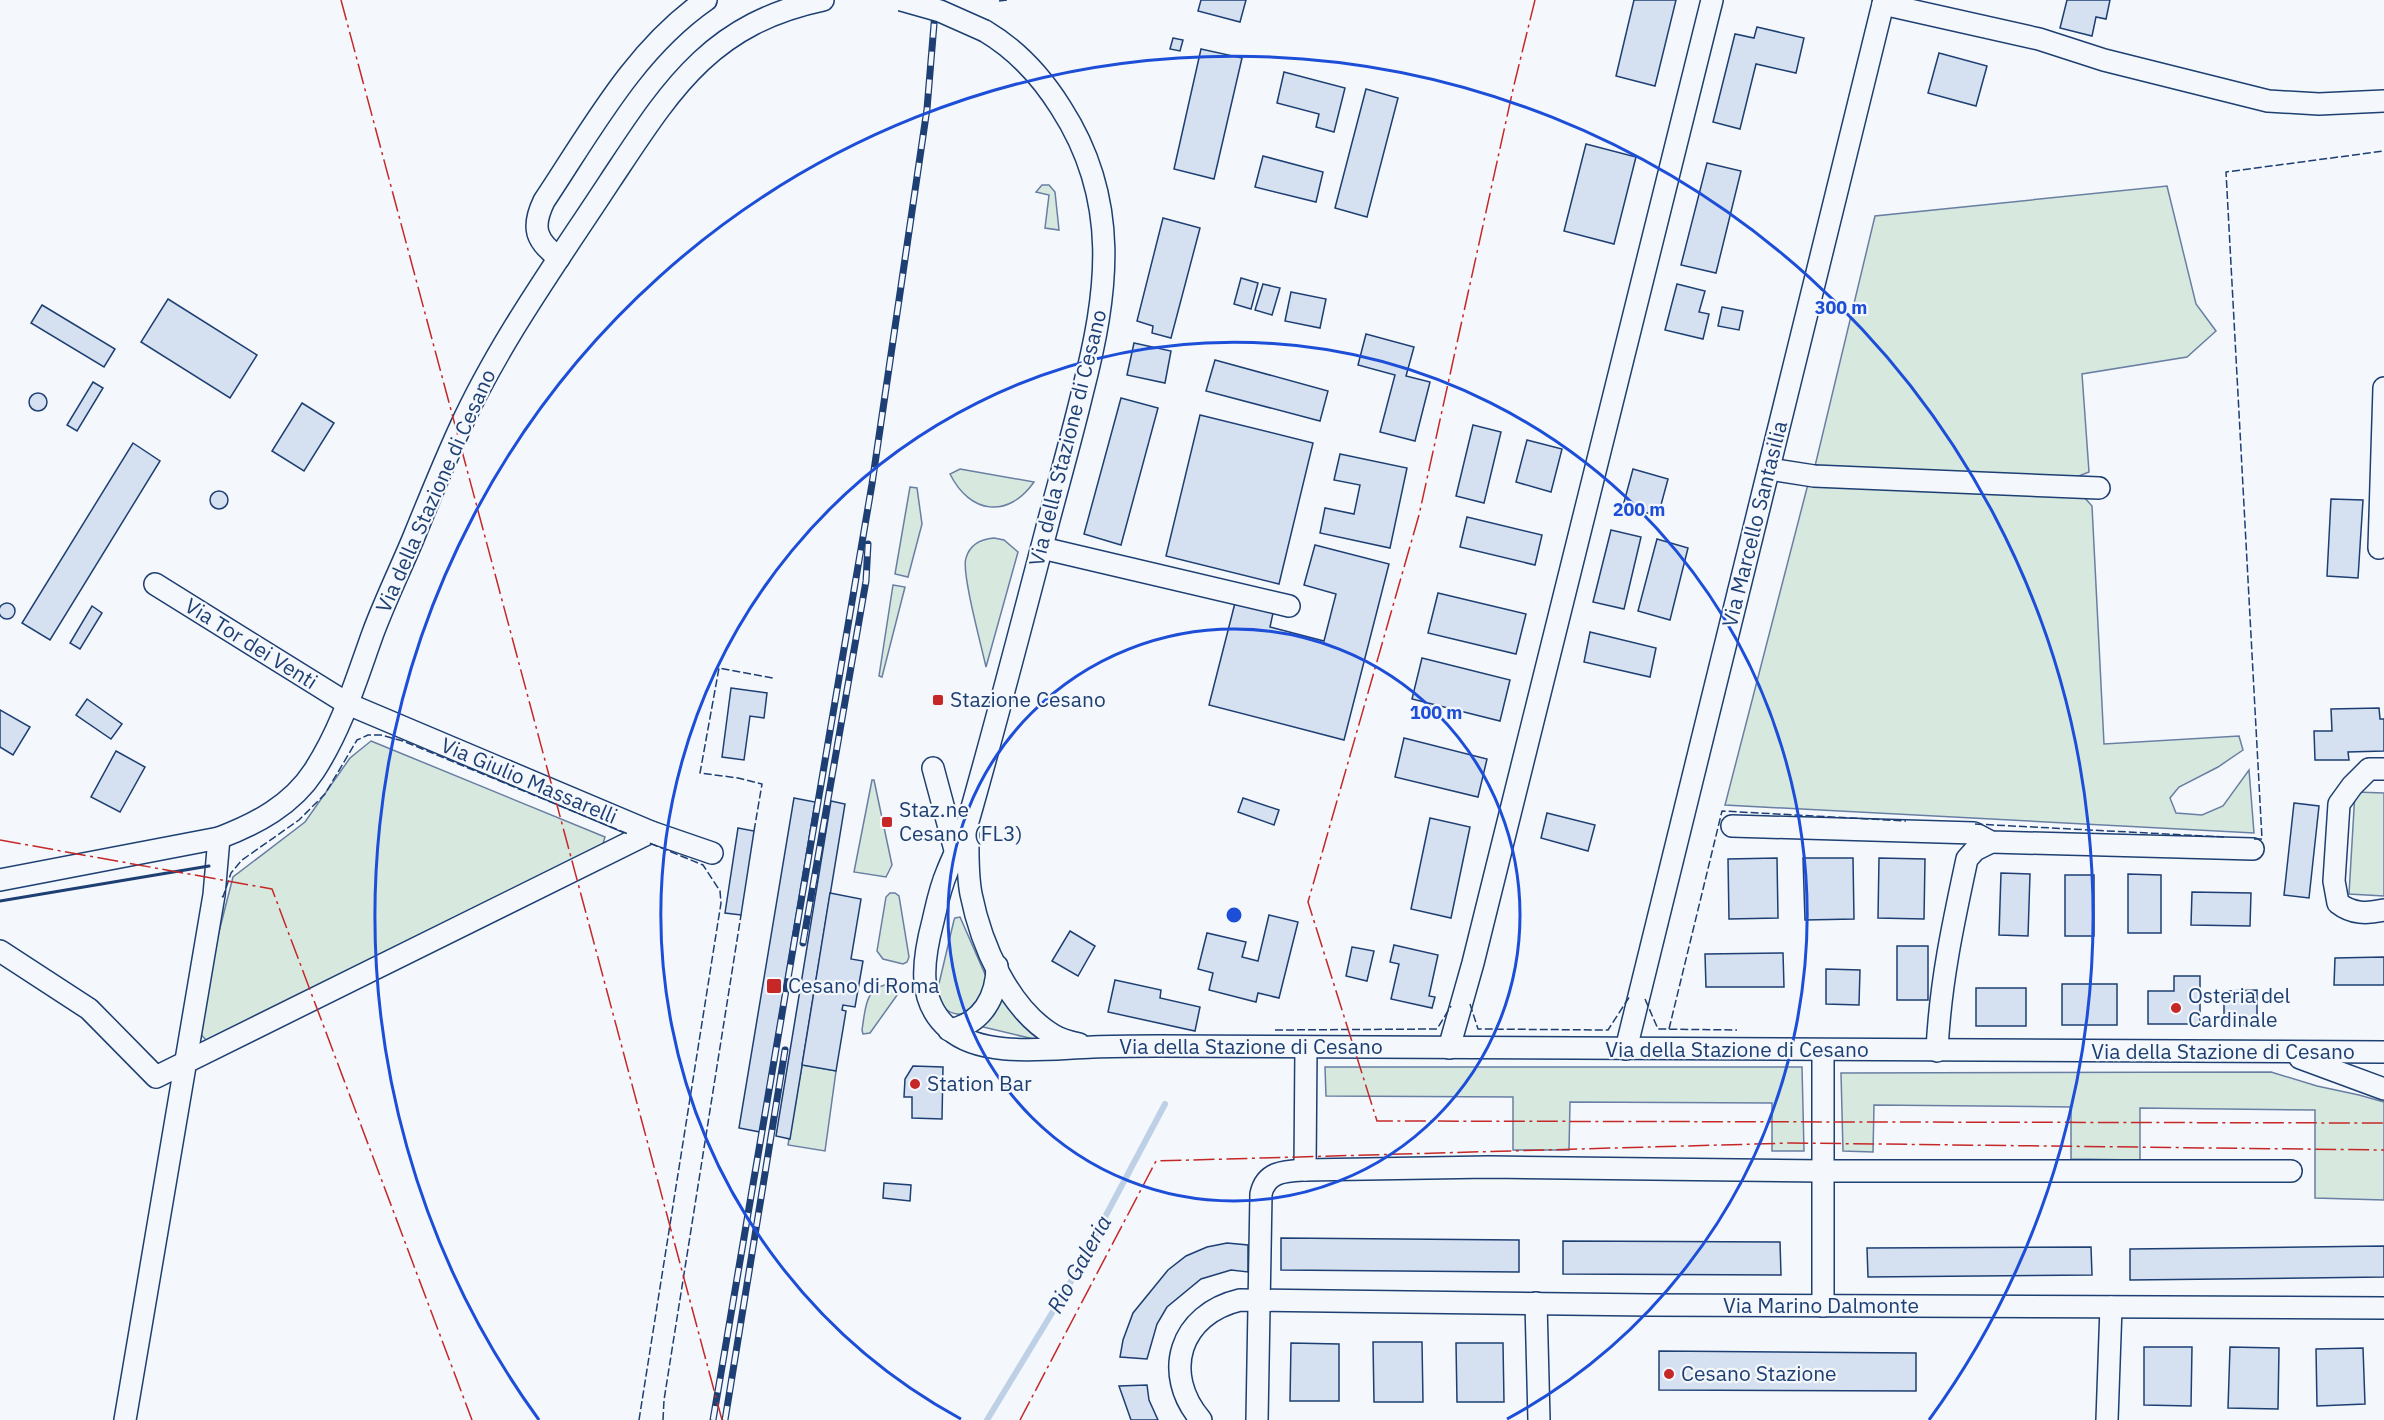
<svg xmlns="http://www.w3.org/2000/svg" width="2384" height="1420" viewBox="0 0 2384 1420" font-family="'IBM Plex Sans',sans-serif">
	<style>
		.green { fill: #d7e8df; stroke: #687fa3; stroke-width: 1.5 }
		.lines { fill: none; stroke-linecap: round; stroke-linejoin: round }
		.stream { stroke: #bed0e5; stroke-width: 6 }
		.building { fill: #d5e0f0; stroke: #1d3f73; stroke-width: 1.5 }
		.minor-casing { stroke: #1d3f73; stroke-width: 24 }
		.minor { stroke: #f4f7fb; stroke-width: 21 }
		.rail-casing { stroke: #1d3f73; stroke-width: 7 }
		.rail { stroke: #f4f7fb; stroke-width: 4.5; stroke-dasharray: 14; stroke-linecap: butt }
		.minor-bridge-casing { stroke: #1d3f73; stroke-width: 24; stroke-linecap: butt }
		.minor-bridge { stroke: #f4f7fb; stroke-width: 21 }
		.fence { stroke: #1d3f73; stroke-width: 1.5; stroke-dasharray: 8 3; stroke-linecap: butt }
		.wall { stroke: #1d3f73; stroke-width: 3 }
		.power { stroke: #c62828; stroke-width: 1.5; stroke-dasharray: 21 4.5 3 4.5; stroke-linecap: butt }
		.ring { fill: none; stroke: #1d4ed8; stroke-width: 3 }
		.poi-dot { fill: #c62828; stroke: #f4f7fb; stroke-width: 2 }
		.labels { text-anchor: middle; stroke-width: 4.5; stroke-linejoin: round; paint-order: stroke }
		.street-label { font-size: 21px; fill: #1d3f73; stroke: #f4f7fb }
		.poi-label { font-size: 21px; fill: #1d3f73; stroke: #f4f7fb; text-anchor: start }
		.water-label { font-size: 22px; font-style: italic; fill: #1d3f73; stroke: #f4f7fb }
		.centre { fill: #1d4ed8; stroke: #f4f7fb; stroke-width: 3 }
		.ring-label { font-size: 18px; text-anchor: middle; font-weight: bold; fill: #1d4ed8; stroke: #f4f7fb; stroke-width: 4.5; stroke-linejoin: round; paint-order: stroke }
	</style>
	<rect width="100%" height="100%" fill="#f4f7fb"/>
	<g class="green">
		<path d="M1042 185H1049L1055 192 1059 230 1045 228 1049 195 1036 192Z"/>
		<path d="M2167 186 2196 304 2216 331 2187 357 2082 374 2089 472 2074 478 1815 466 1875 216Z"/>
		<path d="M960 469 1034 482C1008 519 970 514 950 474Z"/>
		<path d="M1808 484 2084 497 2092 506 2104 744 2239 736 2243 750 2218 767 2179 787 2170 798 2176 813 2202 815 2223 806 2249 770 2254 833 1725 805Z"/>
		<path d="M910 487 917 488 922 524 908 577 895 574Z"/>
		<path d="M994 538 1004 540 1018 552 986 667C982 648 961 572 966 558 970 544 982 539 994 538Z"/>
		<path d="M893 585 905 587 882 677 879 676Z"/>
		<path d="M371 741 605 837 602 847 219 1039 206 1040 196 1029 200 1006 233 877 305 822 350 758Z"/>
		<path d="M872 780H874L892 865 886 877 854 872Z"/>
		<path d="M2355 792 2384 793V896L2349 894Z"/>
		<path d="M890 893H895L899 896 909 957 907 962 903 964 883 959 877 951 886 897Z"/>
		<path d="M960 917 988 981V989L966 1014C949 1016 941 1008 937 992L954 920 955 918Z"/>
		<path d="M894 983 899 986 900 991 870 1033 863 1034 862 1030C866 1006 864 986 894 983Z"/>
		<path d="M1003 992 1050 1043 979 1026Z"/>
		<path d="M802 1065 836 1071 825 1151 788 1145Z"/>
		<path d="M1325 1067H1802L1804 1151H1772V1103L1570 1102 1569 1150H1513V1097L1326 1096Z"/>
		<path d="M2271 1072 2317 1086 2359 1095 2384 1102V1200L2315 1198V1110L2140 1108V1160L2071 1159V1107L1874 1105 1873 1152 1843 1151 1841 1073Z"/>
	</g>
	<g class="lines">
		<path class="stream" d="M987 1420 1069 1285 1165 1104"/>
	</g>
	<g class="building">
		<path d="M1201 0H1246L1240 22 1198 11Z"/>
		<path d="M1634 0H1676L1655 86 1616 76Z"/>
		<path d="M2067 0H2110L2106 19 2096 17 2092 36 2060 28Z"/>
		<path d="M1757 27 1804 38 1796 73 1756 64 1740 129 1713 122 1735 34 1754 38Z"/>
		<path d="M1173 38 1183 40 1180 51 1170 49Z"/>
		<path d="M1201 49 1242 58 1214 179 1174 169Z"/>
		<path d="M1939 53 1987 66 1976 106 1928 93Z"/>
		<path d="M1284 72 1345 88 1334 132 1316 127 1319 114 1277 103Z"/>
		<path d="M1366 89 1398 98 1367 217 1335 208Z"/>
		<path d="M1586 144 1636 157 1614 244 1564 231Z"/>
		<path d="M1263 156 1323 172 1316 202 1255 187Z"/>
		<path d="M1707 163 1741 171 1716 273 1681 265Z"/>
		<path d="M1163 218 1200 228 1171 338 1152 333 1153 326 1137 321Z"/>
		<path d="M1241 278 1258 283 1251 309 1234 304Z"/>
		<path d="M1263 284 1280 288 1272 315 1255 310Z"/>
		<path d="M1677 284 1705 291 1699 312 1709 314 1703 339 1665 330Z"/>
		<path d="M1291 292 1326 299 1320 328 1285 321Z"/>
		<path d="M168 299 257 355 230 398 141 342Z"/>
		<path d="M42 305 115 349 104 367 31 323Z"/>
		<path d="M1722 307 1743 311 1739 330 1718 326Z"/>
		<path d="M1366 334 1414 347 1406 376 1430 382 1415 441 1380 432 1395 375 1358 365Z"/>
		<path d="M1134 343 1171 351 1165 383 1127 375Z"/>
		<path d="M1215 360 1328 391 1320 421 1206 391Z"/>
		<path d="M93 382 103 388 77 431 67 425Z"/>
		<circle cx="38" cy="402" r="9"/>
		<path d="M1121 398 1158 408 1121 545 1084 534Z"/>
		<path d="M302 403 334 423 304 471 272 451Z"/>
		<path d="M1200 415 1313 443 1279 584 1166 556Z"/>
		<path d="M1473 425 1501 432 1484 503 1456 496Z"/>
		<path d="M1527 440 1562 449 1551 492 1516 482Z"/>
		<path d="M133 443 160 461 50 640 22 623Z"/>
		<path d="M1340 454 1407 468 1390 548 1320 533 1325 508 1354 514 1360 485 1334 480Z"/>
		<path d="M1633 469 1668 479 1658 516 1623 506Z"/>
		<circle cx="219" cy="500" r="9"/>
		<path d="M2331 499 2363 500 2358 578 2327 576Z"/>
		<path d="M1467 517 1542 535 1535 565 1460 547Z"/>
		<path d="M1611 530 1641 537 1624 609 1593 602Z"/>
		<path d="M1657 539 1688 548 1670 620 1638 611Z"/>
		<path d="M1315 545 1389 564 1344 740 1209 705 1235 603 1273 613 1270 627 1324 641 1336 594 1304 585Z"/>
		<path d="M1438 593 1526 614 1516 654 1428 633Z"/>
		<circle cx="7" cy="611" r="8"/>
		<path d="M92 606 102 613 80 649 70 643Z"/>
		<path d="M1590 632 1656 648 1650 677 1584 662Z"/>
		<path d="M1422 658 1510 680 1500 721 1412 699Z"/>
		<path d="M731 688 767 693 764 718 750 716 744 760 722 757Z"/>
		<path d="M87 699 122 724 111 739 76 715Z"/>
		<path d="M2379 708 2380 719H2384V751L2348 752 2349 760H2315L2314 731H2332L2331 709Z"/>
		<path d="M0 710 30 727 13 755 0 747Z"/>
		<path d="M1404 738 1487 759 1478 797 1395 777Z"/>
		<path d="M116 751 145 767 120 812 91 797Z"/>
		<path d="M794 798 815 802 760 1132 739 1128Z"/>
		<path d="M1243 798 1279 810 1274 825 1238 812Z"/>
		<path d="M831 801 845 804 790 1139 776 1136Z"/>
		<path d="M2294 803 2319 806 2309 898 2284 895Z"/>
		<path d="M1547 813 1595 825 1588 851 1541 838Z"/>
		<path d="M1430 818 1470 827 1451 918 1411 909Z"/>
		<path d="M738 828 754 831 741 915 725 913Z"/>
		<path d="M1777 858 1778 918 1729 919 1728 859Z"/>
		<path d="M1803 858H1853L1854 919 1805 920Z"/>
		<path d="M1879 858 1925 859 1924 919 1878 918Z"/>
		<path d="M2001 873 2030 874 2028 936 1999 935Z"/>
		<path d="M2128 874 2161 875V933H2128Z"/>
		<rect x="2065" y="875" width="29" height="61"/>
		<path d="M2192 892 2251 893 2250 926 2191 925Z"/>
		<path d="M830 893 861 899 851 959 863 961 855 1007 843 1005 842 1010 846 1011 836 1071 802 1065Z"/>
		<path d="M1269 915 1298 922 1279 998 1258 993 1256 1002 1209 990 1213 973 1198 969 1207 933 1246 942 1242 957 1258 961Z"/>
		<path d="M1070 931 1095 946 1078 976 1052 961Z"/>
		<path d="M1394 945 1438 955 1429 996 1435 997 1432 1008 1391 999 1399 964 1390 962Z"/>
		<rect x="1897" y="946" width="31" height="54"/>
		<path d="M1352 947 1374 951 1367 981 1346 976Z"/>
		<path d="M1783 953 1784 987H1706L1705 954Z"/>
		<path d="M2384 957V985H2334L2335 958Z"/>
		<path d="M1826 969 1860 970 1859 1005 1826 1004Z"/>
		<path d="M2174 976H2200V1024H2148V991H2174Z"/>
		<path d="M1115 980 1161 990 1160 998 1200 1007 1195 1031 1108 1012Z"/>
		<rect x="2062" y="984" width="55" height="41"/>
		<rect x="1976" y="988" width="50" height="38"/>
		<path d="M2257 990V1025H2224V991Z"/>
		<path d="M913 1066 943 1067 942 1119 912 1118V1097H904L905 1079Z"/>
		<path d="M884 1183 911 1185 910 1201 883 1198Z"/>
		<path d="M1281 1238 1519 1240V1272L1281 1270Z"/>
		<path d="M1563 1241 1780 1242 1781 1275 1563 1274Z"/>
		<path d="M1227 1243 1248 1245V1272L1231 1270 1201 1279 1167 1307 1157 1324 1147 1359 1120 1357 1123 1340 1133 1313 1168 1270 1186 1256 1207 1247Z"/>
		<path d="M2384 1246V1277L2130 1280V1249Z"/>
		<path d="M2091 1247 2092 1275 1868 1277 1867 1248Z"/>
		<path d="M1373 1342H1422L1423 1402H1374Z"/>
		<path d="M1291 1343 1339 1344V1401H1290Z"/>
		<path d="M1456 1343H1503L1504 1402H1457Z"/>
		<path d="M2144 1347H2192L2191 1406 2144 1405Z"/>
		<path d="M2230 1347 2279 1348 2278 1409 2228 1408Z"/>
		<path d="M2363 1348 2365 1404 2317 1406 2316 1349Z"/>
		<path d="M1659 1351 1916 1353V1391L1659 1390Z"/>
		<path d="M1147 1385 1149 1400 1158 1420H1131L1119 1386Z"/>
	</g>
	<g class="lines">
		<defs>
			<g id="minor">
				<path d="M1883 4 2039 39 2104 60 2268 101 2319 104 2384 101"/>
				<path d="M985 31C1017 50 1041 76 1061 108 1121 201 1108 293 1082 394 1071 440 1058 485 1046 531 1021 627 996 723 969 818 964 836 954 854 947 872 940 888 937 904 933 921 923 959 916 1001 949 1029 983 1059 1051 1048 1093 1047 1115 1046 1136 1046 1158 1046L2384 1052"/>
				<path d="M559 258C536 241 531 228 544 201 592 129 634 50 706 0"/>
				<path d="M1769 469 1814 476 2099 488"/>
				<path d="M1042 548 1289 606"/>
				<path d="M2379 548 2384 388"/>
				<path d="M155 584 348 704 651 832 712 853"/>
				<path d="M933 768 955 850"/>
				<path d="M2384 769H2369L2352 786 2339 804 2334 881 2338 903C2352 914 2367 914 2384 910"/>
				<path d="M1732 826 1974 833 1991 842 2253 849"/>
				<path d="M968 829C968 851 967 873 971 894 981 944 1008 1008 1053 1035 1061 1040 1070 1042 1079 1044"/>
				<path d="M0 880 219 838C256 824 292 805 314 771 342 728 356 680 373 633 385 601 400 570 413 539 428 502 443 465 459 430 499 342 557 262 610 181 670 91 709 24 823 0"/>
				<path d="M0 951 89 1009 156 1077 651 832"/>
				<path d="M949 1030C982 1024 997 997 997 966"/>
				<path d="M1449 1048 1473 963 1712 0"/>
				<path d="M1626 1049 1884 0"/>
				<path d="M1937 1051C1940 984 1953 924 1967 859L1975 850 1991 842"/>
				<path d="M2300 1058 2384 1089"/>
				<path d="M1305 1170 1306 1047"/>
				<path d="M1536 1303 1539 1420"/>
				<path d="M1823 1306V1051"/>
				<path d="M125 1420 214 895 219 838"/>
				<path d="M1201 1420C1161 1373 1180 1314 1240 1300L1650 1305 2384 1308"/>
				<path d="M1257 1420 1261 1194C1266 1171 1286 1171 1305 1170L1489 1167 1823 1171H2291"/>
				<path d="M2107 1420 2111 1307"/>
			</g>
		</defs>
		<use href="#minor" class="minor-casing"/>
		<use href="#minor" class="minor"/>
		<defs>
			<g id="rail">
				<path d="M803 943 866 581 868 544"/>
				<path d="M713 1420 872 484 927 109 936 0"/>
				<path d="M725 1420 785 1050"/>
			</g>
		</defs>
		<use href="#rail" class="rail-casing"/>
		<use href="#rail" class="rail"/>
		<defs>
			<path id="minor-bridge" d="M901 0 940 11 985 31"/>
		</defs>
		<use href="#minor-bridge" class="minor-bridge-casing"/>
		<use href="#minor-bridge" class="minor-bridge"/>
		<g class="fence">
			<path d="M999 1 1007 0"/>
			<path d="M1975 824 2224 837"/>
			<path d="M754 831 762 784 738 778 700 773 719 668 773 678"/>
			<path d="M2254 839H2262L2226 172 2384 151"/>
			<path d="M222 896 223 897 231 873 242 860 299 820 325 794 357 740 368 735H381L403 741 628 834"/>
			<path d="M1645 999 1658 1029 1737 1030"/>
			<path d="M1470 1004 1478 1029 1608 1030 1630 996"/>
			<path d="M1669 1029 1722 811 1906 821"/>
			<path d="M1275 1030 1437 1029 1451 1006"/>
			<path d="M639 1420 721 903 720 891 703 865 647 842"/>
			<path d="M663 1420 664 1400 741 915"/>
		</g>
		<path class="wall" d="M0 901 209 866"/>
		<g class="power">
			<path d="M341 0 722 1420"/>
			<path d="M1535 0 1514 85 1419 515 1308 902 1377 1121 2384 1123"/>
			<path d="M0 840 272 889 472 1420"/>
			<path d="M1020 1420 1156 1161 1791 1143 2384 1150"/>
		</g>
	</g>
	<g class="ring">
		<circle cx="1234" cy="915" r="286"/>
		<path d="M961 1419A573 573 0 1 1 1507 1419"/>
		<path d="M539 1420A859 859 0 1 1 1929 1420"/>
	</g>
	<g class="poi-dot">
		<rect x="932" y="694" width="12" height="12" rx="3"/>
		<rect x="881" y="816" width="12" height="12" rx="3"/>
		<rect x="766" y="978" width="16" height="16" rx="3"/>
		<circle cx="2176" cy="1008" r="6"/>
		<circle cx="915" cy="1084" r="6"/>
		<circle cx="1669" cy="1374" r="6"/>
	</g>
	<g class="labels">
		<g class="street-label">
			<text transform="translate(1068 438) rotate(-76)" y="7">Via della Stazione di Cesano</text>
			<text transform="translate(436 491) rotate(-66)" y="7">Via della Stazione di Cesano</text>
			<text transform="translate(1755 524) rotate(-76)" y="7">Via Marcello Santasilia</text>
			<text transform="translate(251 644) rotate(32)" y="7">Via Tor dei Venti</text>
			<text transform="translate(529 781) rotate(23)" y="7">Via Giulio Massarelli</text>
			<text x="1251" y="1054">Via della Stazione di Cesano</text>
			<text x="1737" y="1057">Via della Stazione di Cesano</text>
			<text x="2223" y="1059">Via della Stazione di Cesano</text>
			<text x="1821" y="1313">Via Marino Dalmonte</text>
		</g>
		<g class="poi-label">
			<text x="950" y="707">Stazione Cesano</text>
			<text x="899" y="817">Staz.ne<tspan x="899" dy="24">Cesano (FL3)</tspan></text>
			<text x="788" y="993">Cesano di Roma</text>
			<text x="2188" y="1003">Osteria del<tspan x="2188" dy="24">Cardinale</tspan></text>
			<text x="927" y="1091">Station Bar</text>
			<text x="1681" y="1381">Cesano Stazione</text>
		</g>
		<g class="water-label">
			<text transform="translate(1079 1264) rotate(-61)" y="8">Rio Galeria</text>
		</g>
	</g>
	<circle cx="1234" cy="915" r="9" class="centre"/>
	<g class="ring-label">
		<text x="1841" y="314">300 m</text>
		<text x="1639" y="516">200 m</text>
		<text x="1436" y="719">100 m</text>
	</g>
</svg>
